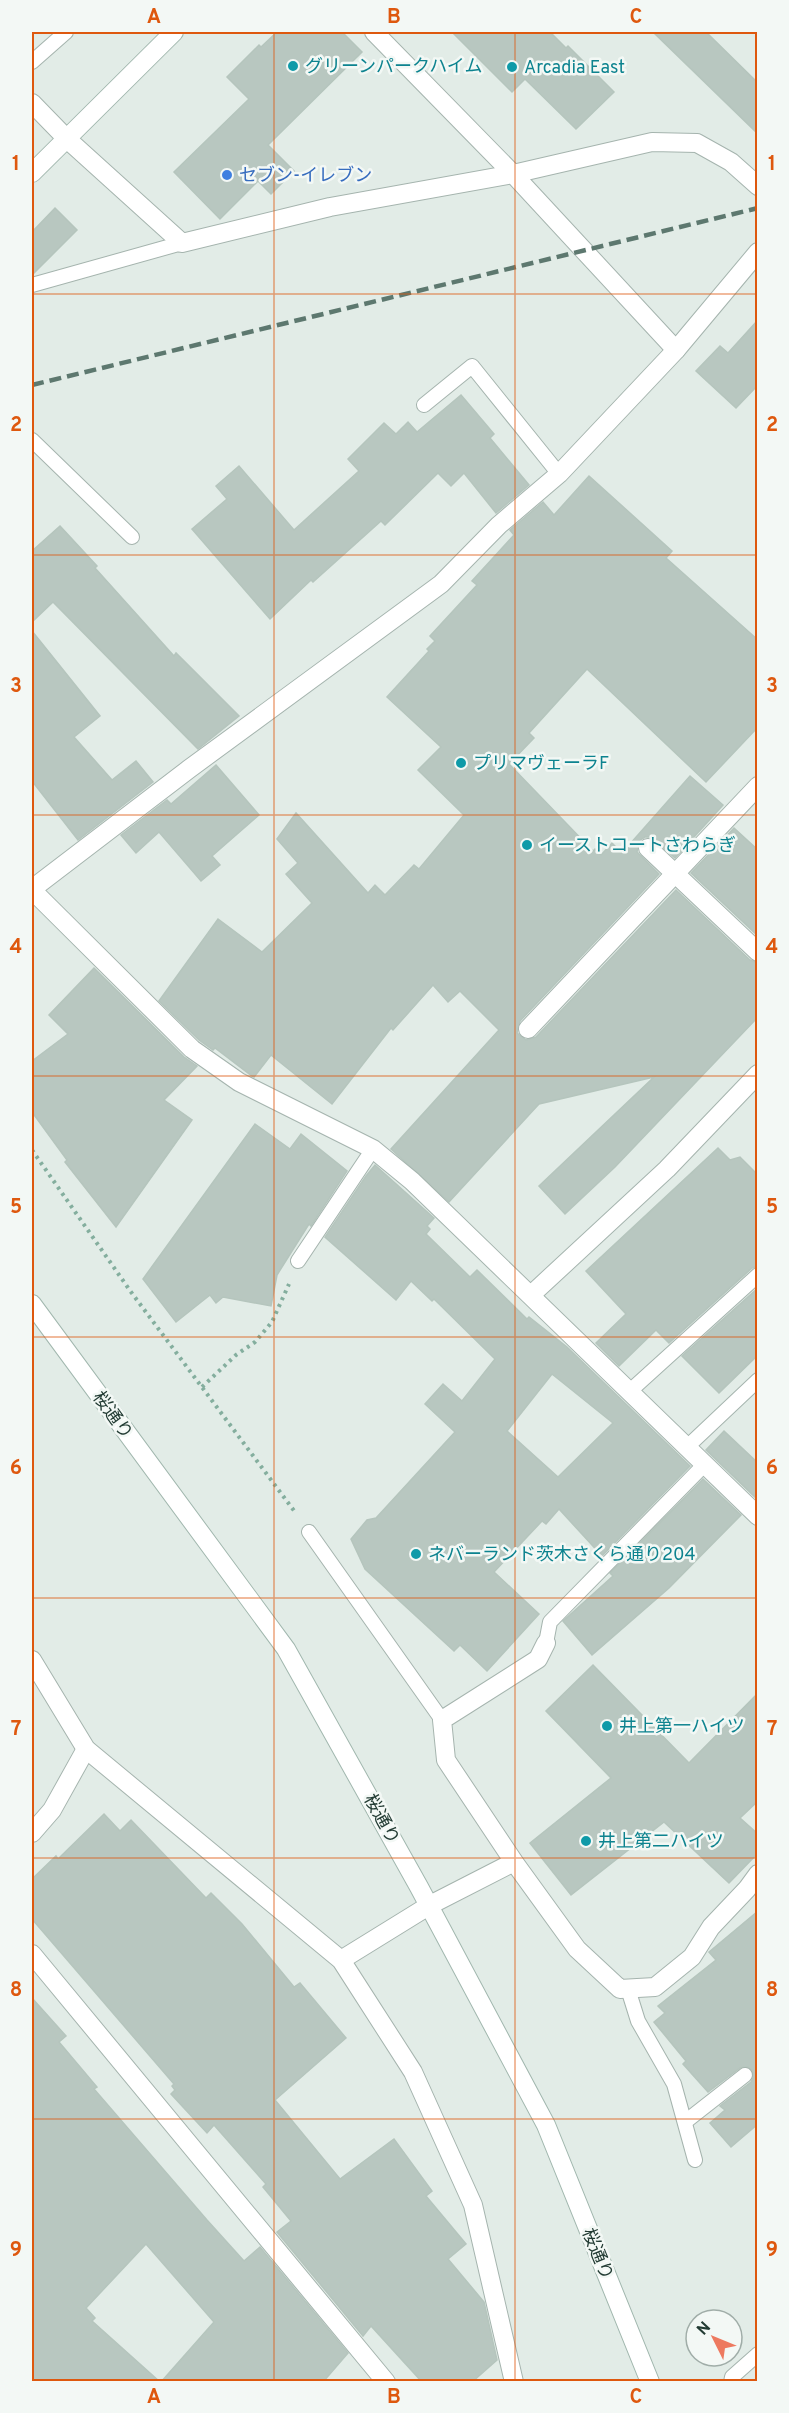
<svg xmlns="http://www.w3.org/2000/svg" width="789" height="2413" viewBox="0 0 789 2413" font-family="Overpass,'Noto Sans JP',sans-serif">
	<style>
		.building { fill: #b8c7c0; stroke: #b5c5bd; stroke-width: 1.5; fill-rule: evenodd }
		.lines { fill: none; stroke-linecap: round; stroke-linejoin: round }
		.lane-casing { stroke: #a5b4ae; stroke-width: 16 }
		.street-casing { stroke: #a5b4ae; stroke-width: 20 }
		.secondary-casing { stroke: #a1b7ae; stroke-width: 20 }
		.path { stroke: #84ae9e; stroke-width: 4; stroke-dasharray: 3 4.5; stroke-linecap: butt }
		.lane { stroke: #fff; stroke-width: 14 }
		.street { stroke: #fff; stroke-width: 18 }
		.secondary { stroke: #fff; stroke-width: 18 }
		.rail { stroke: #5d786f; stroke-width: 4.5; stroke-dasharray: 12 6; stroke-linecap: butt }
		.grid { fill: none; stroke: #de580e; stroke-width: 1.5; stroke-opacity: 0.55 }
		.culture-dot { fill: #0f9aa8; stroke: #f3f8f5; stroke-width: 2 }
		.shop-dot { fill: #3f7fe0; stroke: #f3f8f5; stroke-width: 2 }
		.labels { text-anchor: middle; stroke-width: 5; stroke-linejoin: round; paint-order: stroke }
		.culture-label { font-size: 18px; fill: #0d838f; stroke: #f3f8f5; text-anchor: start }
		.shop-label { font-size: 18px; fill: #366cbe; stroke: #f3f8f5; text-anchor: start }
		.street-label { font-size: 18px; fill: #233c34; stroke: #f3f8f5 }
		.neatline { fill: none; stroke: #de580e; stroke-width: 2 }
		.grid-label { font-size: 20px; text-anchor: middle; font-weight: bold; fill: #de580e }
	</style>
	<rect width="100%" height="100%" fill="#e2ece7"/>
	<g class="building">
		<path d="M277 32H342L362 52 268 145 294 171 271 194 258 181 220 219 174 172 249 99 227 77 259 45 261 47Z"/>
		<path d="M452 32H550L566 48 568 46 614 92 576 129 525 79 512 92Z"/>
		<path d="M653 32H706L758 83V134Z"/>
		<path d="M55 208 77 230 32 275V232Z"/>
		<path d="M758 320V385L736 408 696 371 720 346 728 353Z"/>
		<path d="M461 395 494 434 490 438 529 485 496 513 464 473 451 486 438 473 385 525 381 521 313 582 311 580 270 619 192 529 227 499 216 486 239 466 294 530 359 471 348 459 384 423 396 434 408 422 417 432Z"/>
		<path d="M589 476 672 551 666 558 758 640V727L706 782 587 669 529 733 534 738 509 764 593 851 595 849 601 855 612 843 622 853 690 776 723 805 675 858 651 837H645L639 841 637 852 659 874 520 1021 517 1033 526 1040 536 1037 676 890 750 960 758 963V1017L615 1167 565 1214 539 1186 654 1077 539 1104 449 1202 391 1149 499 1030 460 991 448 1002 433 985 393 1030 391 1028 332 1104 271 1055 254 1077 252 1076 215 1048 213 1050 199 1040 159 1001 218 919 262 952 312 903 286 874 298 863 277 839 296 813 368 893 375 885 385 895 414 865 419 869 464 815 418 770 441 747 387 697 429 651 427 649 435 641 430 636 477 585 472 581 514 535 510 530 543 502 554 515Z"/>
		<path d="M60 526 97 566 95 568 174 656 176 653 239 716 198 749 53 602 32 622V551Z"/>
		<path d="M32 631 100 716 74 737 112 780 136 761 153 782 78 840 32 781Z"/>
		<path d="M216 765 259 815 212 856 220 865 201 881 159 832 136 853 121 835 167 800 171 804Z"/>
		<path d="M734 828 758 850V936L691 873Z"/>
		<path d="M94 968 184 1057 197 1066 164 1100 192 1120 116 1227 65 1162 67 1160 32 1112V1061L68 1034 49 1015Z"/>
		<path d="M255 1124 290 1149 301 1134 347 1171 311 1226 309 1224 277 1275 271 1306 223 1297 216 1303 210 1295 176 1322 143 1279Z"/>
		<path d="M718 1148 730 1160 740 1157 758 1175V1266L752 1268 669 1343 656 1330 619 1366 596 1343 626 1314 586 1271Z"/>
		<path d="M375 1165 434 1218 427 1226 430 1229 426 1234 470 1277 477 1270 527 1319 529 1317 567 1347 690 1466 602 1556 559 1509 546 1524 542 1521 494 1572 539 1614 487 1671 460 1645 454 1651 365 1569 351 1539 367 1520 376 1518 455 1432 425 1404 443 1384 462 1401 495 1359 434 1299 432 1301 411 1281 396 1300 325 1237 366 1176ZM552 1374 613 1423 558 1477 507 1431Z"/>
		<path d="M758 1288V1355L719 1393 682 1356Z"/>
		<path d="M724 1431 758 1463 757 1499 706 1450Z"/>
		<path d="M703 1479 741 1515 669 1588 592 1655 563 1621 613 1576 610 1573Z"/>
		<path d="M593 1665 689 1763 758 1693V1801L740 1818 758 1834V1853L729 1883 664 1822 571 1895 530 1843 611 1778 546 1711Z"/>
		<path d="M104 1814 120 1831 131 1820 206 1898 211 1893 242 1924 294 1987 300 1983 346 2038 275 2100 340 2179 394 2139 432 2191 426 2196 466 2244 448 2259 484 2302 497 2360 472 2382H422L371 2326 363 2336 277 2232 291 2221 263 2187 266 2184 214 2125 207 2133 171 2094 175 2090 172 2086 174 2084 32 1919V1879L56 1856 58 1859Z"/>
		<path d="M758 1911V2124L731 2147 710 2123 725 2110 720 2106 751 2082 753 2078 752 2070 748 2067 740 2068 708 2092 683 2064 686 2061 654 2022 665 2013 658 2006 716 1960 709 1952Z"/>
		<path d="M32 1998 66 2036 59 2042 97 2087 94 2089 207 2220 244 2261 260 2247 348 2353 323 2382H161L214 2322 146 2244 86 2308 95 2318 92 2321 160 2382H32Z"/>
	</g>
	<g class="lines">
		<defs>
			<g id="lane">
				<path d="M32 62 66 32"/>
				<path d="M32 285 182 243"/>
				<path d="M424 405 472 366 559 474"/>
				<path d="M32 440 132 537"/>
				<path d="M298 1261 373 1149"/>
				<path d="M630 1391 758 1275"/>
				<path d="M687 1447 758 1380"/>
				<path d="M309 1532 442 1720"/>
				<path d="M546 1643 550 1622 705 1464"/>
				<path d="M628 1989 638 2021 674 2084 695 2160"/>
				<path d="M685 2122 745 2075"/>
				<path d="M731 2382 732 2377 758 2354"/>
			</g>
			<g id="street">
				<path d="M374 32 513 174 676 350"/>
				<path d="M32 103 67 139 182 243 330 207 513 174 652 142 697 143 731 162 758 186"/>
				<path d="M648 848 758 952"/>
				<path d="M32 889 189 769 441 584 499 525 559 474 676 350 758 252"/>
				<path d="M32 890 192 1049 239 1082 373 1149 412 1181 758 1516"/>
				<path d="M528 1029 758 786"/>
				<path d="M531 1295 667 1169 758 1074"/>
				<path d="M546 1643 538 1659 442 1720 446 1760 514 1862 577 1949 620 1989 655 1987 692 1957 711 1927 747 1889 758 1874"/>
				<path d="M32 1660 86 1749 341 1960 413 2072 473 2205 514 2382"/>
				<path d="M32 1833 52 1810 86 1749"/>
				<path d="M32 1954 386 2382"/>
				<path d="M341 1960 430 1905 514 1862"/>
			</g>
			<g id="secondary">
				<path d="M32 173 174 32"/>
				<path d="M32 1304 286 1649 419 1887 546 2125 650 2382"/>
			</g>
		</defs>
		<use href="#lane" class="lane-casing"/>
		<use href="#street" class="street-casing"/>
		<use href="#secondary" class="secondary-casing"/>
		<g class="path">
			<path d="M32 1150 131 1292 295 1512"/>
			<path d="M202 1387 236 1355 255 1342 272 1322 289 1284"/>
		</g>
		<use href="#lane" class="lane"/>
		<use href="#street" class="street"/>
		<use href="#secondary" class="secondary"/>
		<path class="rail" d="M32 385 758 208"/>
	</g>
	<path class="grid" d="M274 32V2382M515 32V2382M32 294H758M32 555H758M32 815H758M32 1076H758M32 1337H758M32 1598H758M32 1858H758M32 2119H758"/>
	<g class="culture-dot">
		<circle cx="293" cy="66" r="6"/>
		<circle cx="512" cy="67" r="6"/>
		<circle cx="461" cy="763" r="6"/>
		<circle cx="527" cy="845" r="6"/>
		<circle cx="416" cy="1554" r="6"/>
		<circle cx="607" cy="1726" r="6"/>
		<circle cx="586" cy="1841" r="6"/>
	</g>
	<circle class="shop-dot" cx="227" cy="175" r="6"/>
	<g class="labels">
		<g class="culture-label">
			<text x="305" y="72">グリーンパークハイム</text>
			<text x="524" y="73">Arcadia East</text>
			<text x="473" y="769">プリマヴェーラF</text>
			<text x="539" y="851">イーストコートさわらぎ</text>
			<text x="428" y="1560">ネバーランド茨木さくら通り204</text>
			<text x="619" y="1732">井上第一ハイツ</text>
			<text x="598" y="1847">井上第二ハイツ</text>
		</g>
		<g class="shop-label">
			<text x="239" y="181">セブン-イレブン</text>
		</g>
		<g class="street-label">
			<text transform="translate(113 1415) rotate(54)" y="6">桜通り</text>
			<text transform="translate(382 1819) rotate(61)" y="6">桜通り</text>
			<text transform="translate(598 2254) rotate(68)" y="6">桜通り</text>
		</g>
	</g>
	<rect width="789" height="2413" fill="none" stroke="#f3f8f5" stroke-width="66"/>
	<g transform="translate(714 2338) rotate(313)"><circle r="28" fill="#f3f8f5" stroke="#a0ada8" stroke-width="1.5"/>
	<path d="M0-4.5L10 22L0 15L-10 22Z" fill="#ed795f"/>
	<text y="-9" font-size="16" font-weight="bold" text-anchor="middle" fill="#233c34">N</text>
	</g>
	<rect x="33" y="33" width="723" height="2347" class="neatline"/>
	<g class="grid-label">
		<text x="154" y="23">A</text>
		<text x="394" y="23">B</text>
		<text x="636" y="23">C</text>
		<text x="16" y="170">1</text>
		<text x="772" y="170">1</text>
		<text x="16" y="431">2</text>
		<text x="772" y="431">2</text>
		<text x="16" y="692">3</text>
		<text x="772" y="692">3</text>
		<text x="16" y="953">4</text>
		<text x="772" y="953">4</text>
		<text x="16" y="1213">5</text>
		<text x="772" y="1213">5</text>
		<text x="16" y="1474">6</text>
		<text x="772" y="1474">6</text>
		<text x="16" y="1735">7</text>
		<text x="772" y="1735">7</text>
		<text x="16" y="1996">8</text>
		<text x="772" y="1996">8</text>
		<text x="16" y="2256">9</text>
		<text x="772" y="2256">9</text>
		<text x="154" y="2403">A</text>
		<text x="394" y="2403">B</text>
		<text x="636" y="2403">C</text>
	</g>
</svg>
